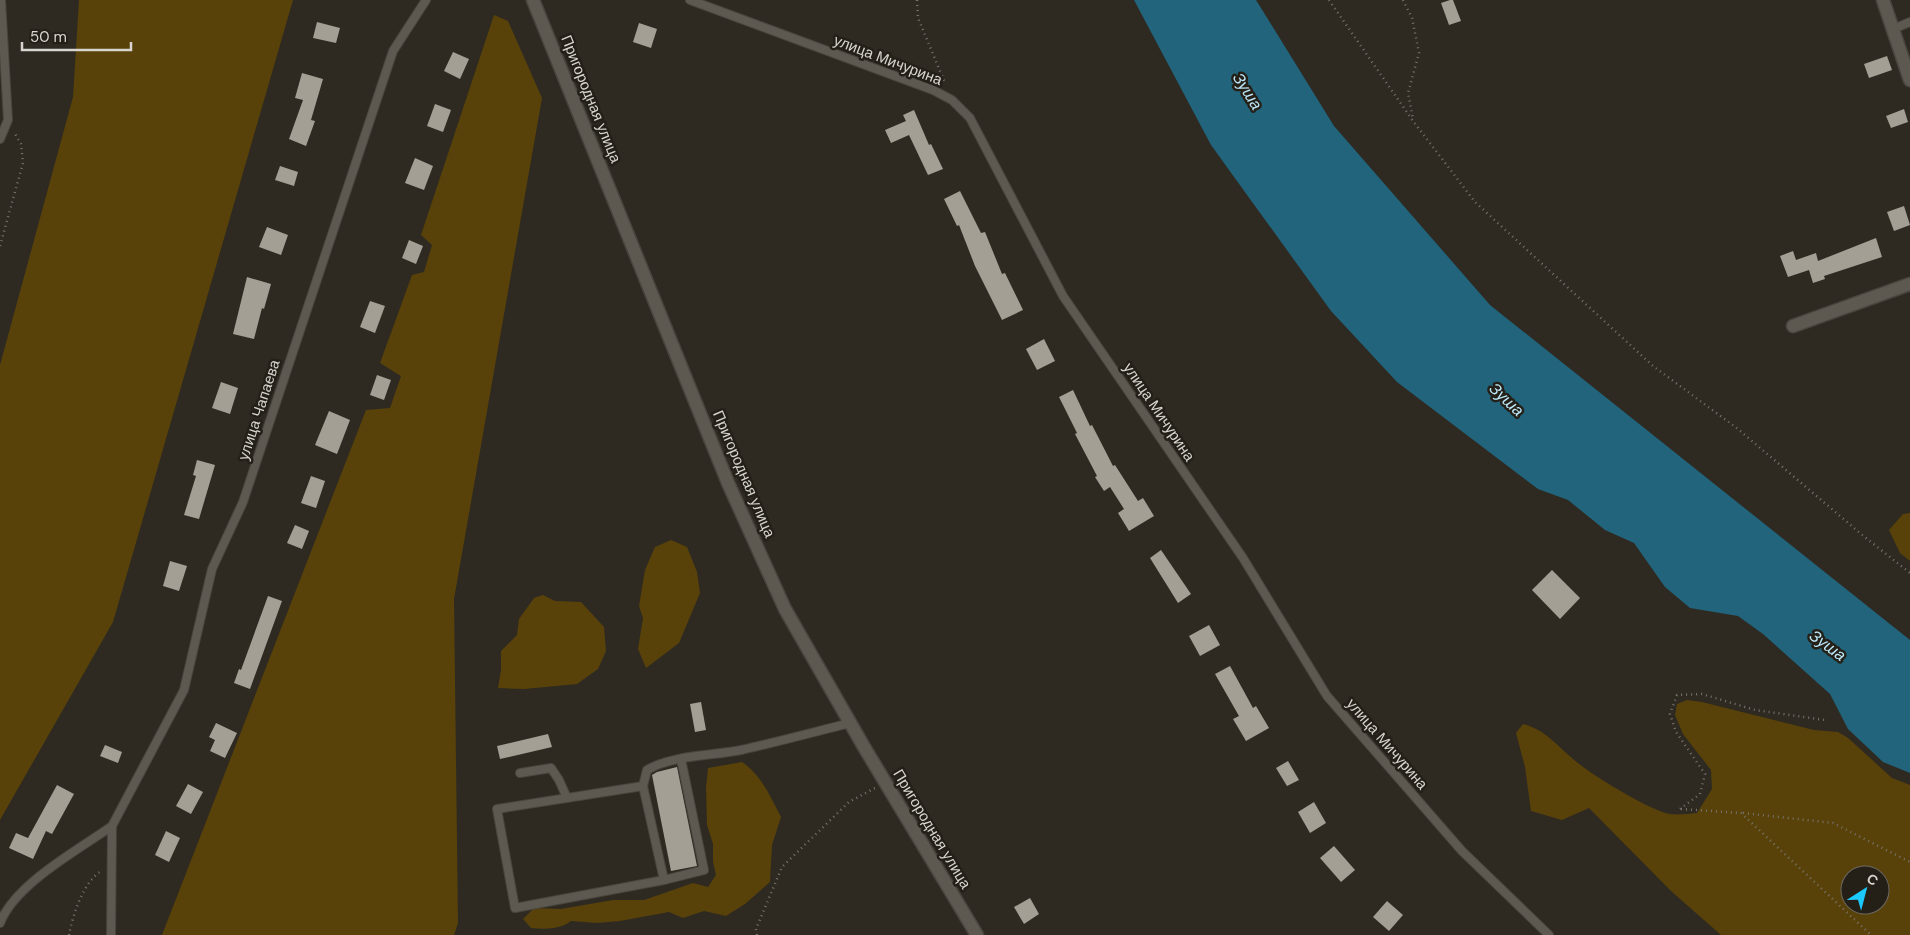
<svg xmlns="http://www.w3.org/2000/svg" width="1910" height="935" viewBox="0 0 1910 935" font-family="'DM Sans',sans-serif">
	<style>
		.green { fill: #594209; fill-rule: evenodd }
		.water { fill: #21647c }
		.building { fill: #a49f95 }
		.lines { fill: none; stroke-linecap: round; stroke-linejoin: round }
		.service-casing { stroke: #48453e; stroke-width: 10 }
		.minor-casing { stroke: #48453e; stroke-width: 15 }
		.tertiary-casing { stroke: #48453e; stroke-width: 15 }
		.path { stroke: #77736d; stroke-width: 2.5; stroke-dasharray: 1 4; stroke-linecap: butt }
		.service { stroke: #5d5950; stroke-width: 8 }
		.minor { stroke: #5d5950; stroke-width: 12 }
		.tertiary { stroke: #5d5950; stroke-width: 12 }
		.labels { text-anchor: middle; stroke-width: 5; stroke-linejoin: round; paint-order: stroke }
		.street-label { font-size: 15px; fill: #d8d5d0; stroke: #242018 }
		.water-label { font-size: 16px; font-style: italic; fill: #bee9fa; stroke: #242018 }
	</style>
	<rect width="100%" height="100%" fill="#2e2a22"/>
	<g class="green">
		<path d="M79 0H293L113 622 0 820V365L73 97Z"/>
		<path d="M494 15 508 21 542 98 454 599 458 923 454 935H162L366 410 390 408 401 376 380 363 412 275 424 272 432 245 421 235Z"/>
		<path d="M1910 513V561L1900 553 1889 530 1903 514Z"/>
		<path d="M671 540 687 547 697 572 700 593 679 643 646 668 638 649 643 618 639 606 645 570 655 547Z"/>
		<path d="M543 595 555 601 581 602 604 627 606 651 598 669 577 684 524 689 498 688 501 670V651L517 635 519 619 534 598Z"/>
		<path d="M1687 700 1702 702 1814 730 1838 732 1848 738 1892 778 1910 785V935H1721L1671 891 1589 808 1562 820 1531 811 1525 767 1516 733 1523 724C1548 730 1562 752 1582 766 1597 778 1653 812 1670 814 1678 815 1688 814 1697 813L1712 789 1711 770 1683 734 1675 715 1677 704ZM1850 875H1880V905H1850Z"/>
		<path d="M742 762C762 776 770 796 781 817L772 845 770 882 745 904 726 916 704 911 683 918 669 912 620 921 597 923 571 921C560 930 545 929 531 928L523 919 534 908 561 909 613 900H644L693 883 708 887 716 875 713 862V844L707 825 706 788 708 768Z"/>
	</g>
	<path class="water" d="M1134 0H1256L1334 126 1490 305 1910 640V773L1883 762 1848 729 1830 694 1763 634 1738 616 1690 608 1665 587 1634 543 1605 530 1568 500 1538 489 1397 382 1331 311 1211 145Z"/>
	<g class="building">
		<path d="M1450 0H1453L1461 21 1449 25 1441 3Z"/>
		<path d="M317 22 340 28 336 43 313 38Z"/>
		<path d="M639 23 657 29 651 48 633 42Z"/>
		<path d="M453 52 469 59 460 79 444 71Z"/>
		<path d="M1887 56 1892 70 1869 78 1864 64Z"/>
		<path d="M302 73 323 79 311 120 315 121 306 146 289 139 303 100 295 98Z"/>
		<path d="M435 104 451 110 443 132 427 126Z"/>
		<path d="M1904 109 1908 122 1891 128 1886 116Z"/>
		<path d="M914 110 929 145 931 144 943 169 928 175 909 135 891 143 885 130 906 121 903 115Z"/>
		<path d="M415 158 433 166 424 190 405 183Z"/>
		<path d="M280 166 298 172 294 186 275 180Z"/>
		<path d="M960 191 981 233 985 232 1002 274 1005 273 1023 310 1002 320 975 266 959 225 957 226 944 199Z"/>
		<path d="M1904 206 1910 225 1894 231 1887 212Z"/>
		<path d="M267 227 288 235 281 255 259 247Z"/>
		<path d="M1876 238 1882 257 1824 276 1825 279 1813 283 1809 270 1788 277 1780 256 1793 251 1796 260 1816 253 1818 261Z"/>
		<path d="M409 240 423 246 416 264 402 258Z"/>
		<path d="M247 277 271 284 264 309 262 308 254 339 233 334Z"/>
		<path d="M370 301 385 306 375 333 360 327Z"/>
		<path d="M1044 339 1055 361 1037 370 1026 349Z"/>
		<path d="M377 375 391 380 384 400 370 395Z"/>
		<path d="M221 382 238 388 230 414 212 408Z"/>
		<path d="M1073 390 1090 426 1092 425 1113 466 1115 465 1138 501 1143 498 1154 516 1129 531 1118 513 1124 509 1110 487 1104 491 1095 477 1097 476 1075 434 1077 433 1059 397Z"/>
		<path d="M329 411 350 420 337 454 315 445Z"/>
		<path d="M197 460 215 465 199 519 184 515 196 476 193 475Z"/>
		<path d="M311 476 325 481 316 508 301 503Z"/>
		<path d="M295 525 309 531 302 549 287 543Z"/>
		<path d="M1161 550 1191 594 1178 603 1150 558Z"/>
		<path d="M170 561 187 566 179 591 163 586Z"/>
		<path d="M1552 570 1580 598 1560 619 1532 590Z"/>
		<path d="M268 596 282 601 250 689 234 683 239 669 241 670Z"/>
		<path d="M1209 625 1220 645 1200 656 1189 636Z"/>
		<path d="M1230 666 1253 708 1256 706 1269 728 1246 741 1233 719 1239 716 1215 674Z"/>
		<path d="M701 702 706 730 695 732 690 704Z"/>
		<path d="M216 723 237 733 225 758 210 751 215 740 209 737Z"/>
		<path d="M548 734 552 747 500 759 497 746Z"/>
		<path d="M105 745 122 752 118 763 100 756Z"/>
		<path d="M1288 761 1299 780 1287 786 1276 768Z"/>
		<path d="M677 767 697 866 671 871 652 775 657 772Z"/>
		<path d="M188 784 203 792 191 814 176 806Z"/>
		<path d="M57 785 74 794 52 834 46 831 33 859 9 848 16 833 28 838Z"/>
		<path d="M1314 802 1326 823 1310 833 1298 812Z"/>
		<path d="M166 831 180 838 169 862 155 855Z"/>
		<path d="M1334 846 1355 870 1341 882 1320 858Z"/>
		<path d="M1030 898 1039 914 1024 924 1014 907Z"/>
		<path d="M1387 901 1403 915 1389 931 1373 917Z"/>
	</g>
	<g class="lines">
		<defs>
			<g id="service">
				<path d="M690 0 933 90 952 100 970 118 1063 296 1243 558 1327 696 1462 851 1549 935"/>
				<path d="M1893 29 1910 22"/>
				<path d="M0 139 8 120 1 0"/>
				<path d="M520 773 551 768 559 780 567 798"/>
				<path d="M643 786 664 880 515 908 497 809 643 786 647 770C672 755 712 756 741 750 777 742 814 732 850 723"/>
				<path d="M664 880 704 870 681 759"/>
				<path d="M0 923C15 884 78 850 112 826"/>
				<path d="M111 935 112 826 184 690 212 569 243 502 393 51 426 0"/>
			</g>
			<g id="minor">
				<path d="M1883 0 1910 80"/>
				<path d="M1793 326 1910 284"/>
			</g>
			<path id="tertiary" d="M533 0 728 483 785 609 864 747 977 935"/>
		</defs>
		<use href="#service" class="service-casing"/>
		<use href="#minor" class="minor-casing"/>
		<use href="#tertiary" class="tertiary-casing"/>
		<g class="path">
			<path d="M917 0 918 18 945 83"/>
			<path d="M1329 0 1413 121 1475 202 1653 366 1738 429 1861 534 1910 573"/>
			<path d="M1403 0 1412 18 1419 53 1408 93 1413 119"/>
			<path d="M0 246 23 163 21 144 14 132"/>
			<path d="M1680 809 1700 794 1705 774 1676 732 1670 714 1677 695 1702 694 1755 710 1825 720"/>
			<path d="M1681 809 1741 813 1871 935"/>
			<path d="M1743 813 1833 823 1910 862"/>
			<path d="M69 935C73 914 83 883 101 871"/>
			<path d="M757 935 756 929 782 867 849 802 875 788"/>
		</g>
		<use href="#service" class="service"/>
		<use href="#minor" class="minor"/>
		<use href="#tertiary" class="tertiary"/>
	</g>
	<g class="labels">
		<g class="street-label">
			<text transform="translate(888 60) rotate(21)" y="5">улица Мичурина</text>
			<text transform="translate(591 99) rotate(68)" y="5">Пригородная улица</text>
			<text transform="translate(259 410) rotate(-72)" y="5">улица Чапаева</text>
			<text transform="translate(1159 412) rotate(56)" y="5">улица Мичурина</text>
			<text transform="translate(744 474) rotate(67)" y="5">Пригородная улица</text>
			<text transform="translate(1387 744) rotate(49)" y="5">улица Мичурина</text>
			<text transform="translate(932 829) rotate(59)" y="5">Пригородная улица</text>
		</g>
		<g class="water-label">
			<text transform="translate(1248 91) rotate(58)" y="6">Зуша</text>
			<text transform="translate(1507 399) rotate(43)" y="6">Зуша</text>
			<text transform="translate(1828 645) rotate(36)" y="6">Зуша</text>
		</g>
	</g>
	<g transform="translate(1865 890) rotate(36)"><circle r="24" fill="#242018" stroke="#6c6862"/>
	<path d="M0-4L9 19L0 12L-9 19Z" fill="#1cc9fc"/>
	<text y="-8" font-size="14" font-weight="bold" text-anchor="middle" fill="#d8d5d0">С</text>
	</g>
	<path d="M22 42v8h109v-8" fill="none" stroke="#d8d5d0" stroke-width="2.5"/>
	<text x="30" y="42" font-size="15" fill="#d8d5d0" stroke="#242018" stroke-width="4" paint-order="stroke">50 m</text>
</svg>
